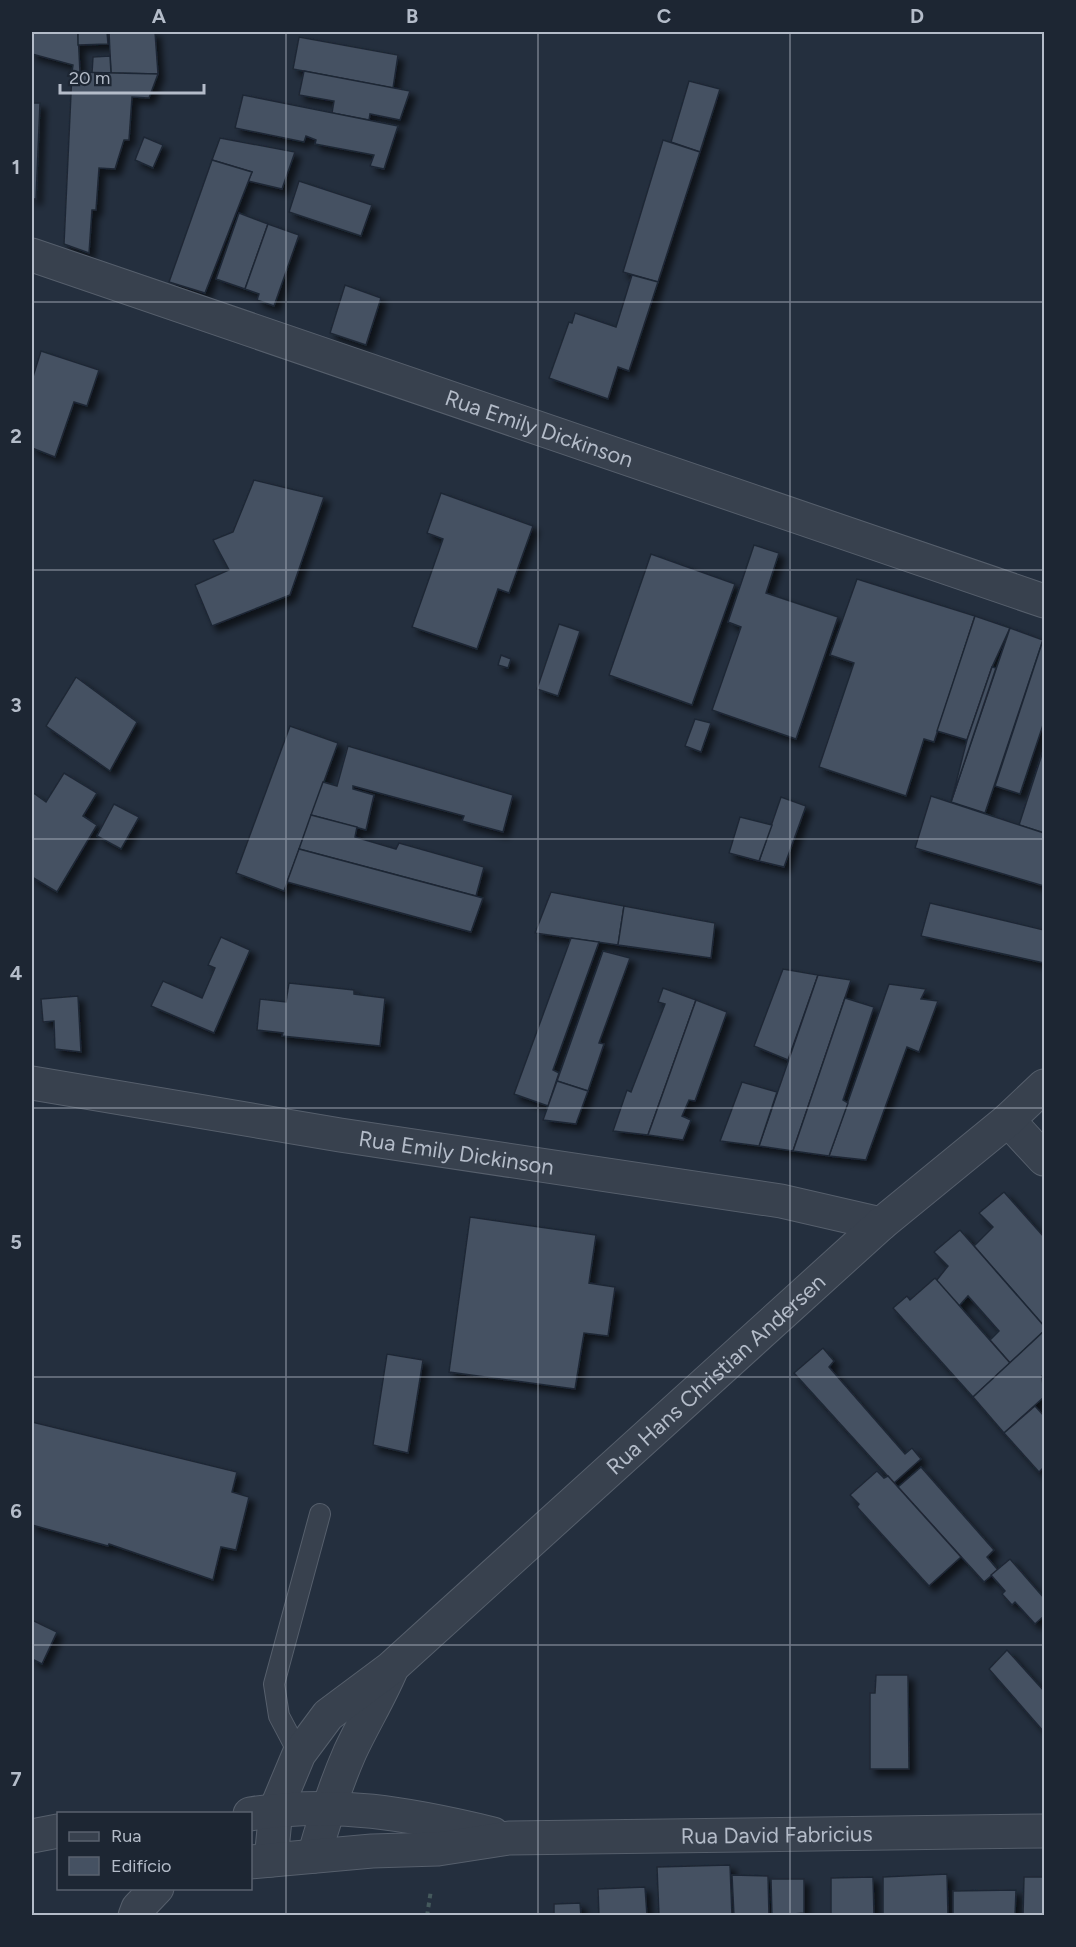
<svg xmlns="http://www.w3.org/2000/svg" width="1076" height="1947" viewBox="0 0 1076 1947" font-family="Figtree,sans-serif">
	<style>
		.building { fill: #455162; stroke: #1f2835; stroke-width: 1.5; filter: url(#shadow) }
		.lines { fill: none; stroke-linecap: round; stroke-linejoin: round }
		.service-casing { stroke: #565f6c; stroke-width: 22 }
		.minor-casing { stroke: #565f6c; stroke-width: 35 }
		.tertiary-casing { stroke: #565f6c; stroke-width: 35 }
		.path { stroke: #44595c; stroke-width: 4; stroke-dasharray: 4.5 4.5; stroke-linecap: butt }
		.service { stroke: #38414e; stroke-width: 20 }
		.minor { stroke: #38414e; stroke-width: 33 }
		.tertiary { stroke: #38414e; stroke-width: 33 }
		.grid { fill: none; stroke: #b4bcc9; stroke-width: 1.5; stroke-opacity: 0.55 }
		.labels { text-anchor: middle; stroke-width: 6; stroke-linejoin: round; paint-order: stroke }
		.street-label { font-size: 22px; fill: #b4bcc9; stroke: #1d2633 }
		.neatline { fill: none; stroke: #b4bcc9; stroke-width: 2 }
		.grid-label { font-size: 20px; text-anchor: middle; font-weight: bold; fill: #b4bcc9 }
	</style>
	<defs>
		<filter id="shadow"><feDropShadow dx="5.5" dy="5.5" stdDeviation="3" flood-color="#0009"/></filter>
	</defs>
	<rect width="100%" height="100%" fill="#242f3e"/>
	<g class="building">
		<path d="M32 32H78L80 73 72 72 73 65 32 54Z"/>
		<path d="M78 32H107L108 44 78 45Z"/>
		<path d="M109 32H155L158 74 111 73Z"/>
		<path d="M299 37 398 55 393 88 293 69Z"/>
		<path d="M110 56 111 73H92L93 57Z"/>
		<path d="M304 71 410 91 400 120 370 114 369 120 332 113 334 101 299 95Z"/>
		<path d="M72 72 158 74 149 98 132 97 129 140H124L115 169 99 168 96 210H92L89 253 64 244Z"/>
		<path d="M689 81 720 89 700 152 671 142Z"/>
		<path d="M243 95 398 126 384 169 370 166 374 155 315 144 316 140 306 136 304 142 235 128Z"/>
		<path d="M32 103H40L36 199H32Z"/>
		<path d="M144 137 163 145 153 168 135 160Z"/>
		<path d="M220 138 295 152 282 189 248 181 252 172 212 160Z"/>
		<path d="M663 140 700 152 658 282 623 272Z"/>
		<path d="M212 160 252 172 205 293 169 282Z"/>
		<path d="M299 181 372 205 361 236 289 212Z"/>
		<path d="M239 213 268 224 245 289 216 279Z"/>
		<path d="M268 224 299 235 274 306 257 300 259 294 245 289Z"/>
		<path d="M632 275 658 282 629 371 618 367 608 399 549 378 569 322 572 323 575 313 616 327Z"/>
		<path d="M345 285 381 298 366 345 330 333Z"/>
		<path d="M41 351 99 370 87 406 74 402 55 457 32 448V380Z"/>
		<path d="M254 480 324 497 290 595 212 626 195 585 229 570 213 540 233 532Z"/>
		<path d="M441 493 533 526 509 593 498 589 477 649 412 627 443 539 427 533Z"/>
		<path d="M754 545 779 553 766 593 838 617 796 739 712 710 741 627 728 622Z"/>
		<path d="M651 554 735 584 692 705 609 675Z"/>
		<path d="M857 579 975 616 934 742 924 739 906 796 819 767 854 663 830 655Z"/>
		<path d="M975 616 1010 628 992 667 967 740 937 731Z"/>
		<path d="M559 624 580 631 558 696 537 689Z"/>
		<path d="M1010 628 1043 640 985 813 951 802Z"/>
		<path d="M1043 640 1044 722 1020 794 995 786Z"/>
		<path d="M501 655 511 659 508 668 498 665Z"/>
		<path d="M992 667 996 668 951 802 967 740Z"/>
		<path d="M76 677 137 722 110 771 46 726Z"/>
		<path d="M695 719 711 723 701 752 685 746Z"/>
		<path d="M290 726 338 743 284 891 236 873Z"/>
		<path d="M348 746 513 795 503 832 462 821 464 816 353 786V789L374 795 366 830 311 815 323 782 337 786Z"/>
		<path d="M1044 748V833L1019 825Z"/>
		<path d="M64 773 97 793 83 816 97 825 57 892 32 877V792L46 802Z"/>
		<path d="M931 796 1044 833V886L915 848Z"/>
		<path d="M781 797 806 806 784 867 759 861Z"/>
		<path d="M114 804 139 817 121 849 97 836Z"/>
		<path d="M311 815 357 827 355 837 396 849 399 843 484 867 476 896 299 849Z"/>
		<path d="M740 817 772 825 759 861 729 853Z"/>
		<path d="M299 849 483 898 471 932 287 882Z"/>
		<path d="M551 892 624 906 618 945 535 933Z"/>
		<path d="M930 903 1044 930V963L921 936Z"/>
		<path d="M624 906 715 923 711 958 618 945Z"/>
		<path d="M221 937 250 950 214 1033 151 1006 163 981 202 998 215 968 208 965Z"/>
		<path d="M571 938 599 942 553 1070 559 1073 548 1106 514 1094Z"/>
		<path d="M603 951 630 958 599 1043 604 1044 588 1091 557 1081Z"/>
		<path d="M783 969 818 975 788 1060 754 1046Z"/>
		<path d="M818 975 851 980 793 1151 759 1146Z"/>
		<path d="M289 983 354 990V994L385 998 380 1046 282 1036 283 1033 257 1030 260 999 286 1002Z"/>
		<path d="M889 984 926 989 921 999 938 1001 919 1052 907 1047 866 1160 829 1156Z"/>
		<path d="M663 988 696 1000 648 1135 613 1131 627 1090 631 1092 665 1004 658 1002Z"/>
		<path d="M78 996 81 1052 55 1049 54 1021 43 1022 41 999Z"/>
		<path d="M845 998 874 1007 843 1100 848 1103 829 1156 793 1151Z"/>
		<path d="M696 1000 727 1012 695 1101 689 1100 682 1116 691 1120 683 1140 648 1135Z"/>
		<path d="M557 1081 588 1091 576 1124 543 1120Z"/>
		<path d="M742 1082 777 1092 759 1146 720 1141Z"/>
		<path d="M1004 1192 1044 1237V1326L974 1246 993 1227 979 1213Z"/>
		<path d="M470 1217 596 1235 589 1283 615 1287 608 1336 584 1333 575 1389 449 1372Z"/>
		<path d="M960 1230 1044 1326V1331L1010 1363 990 1340 999 1331 968 1296 959 1306 936 1281 948 1266 934 1252Z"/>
		<path d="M935 1278 1010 1363 973 1397 893 1308 907 1296 910 1300Z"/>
		<path d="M1044 1331V1374L1042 1376 1044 1397 1004 1433 973 1397Z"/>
		<path d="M823 1348 834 1361 829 1367 905 1454 912 1448 921 1459 894 1483 794 1373Z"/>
		<path d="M387 1354 423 1360 408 1453 373 1445Z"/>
		<path d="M1035 1406 1044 1416V1467L1039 1472 1004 1433Z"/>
		<path d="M32 1422 237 1472 232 1492 249 1497 236 1550 221 1547 213 1580 109 1544 108 1546 32 1525Z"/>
		<path d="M921 1467 994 1550 987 1557 998 1570 984 1582 898 1487Z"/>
		<path d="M877 1471 884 1478 888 1476 961 1557 929 1586 857 1507 859 1504 850 1495Z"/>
		<path d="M1010 1559 1044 1598V1616L1035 1624 1015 1602 1012 1605 1002 1594 1005 1591 991 1575Z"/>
		<path d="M32 1620 57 1632 42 1664 32 1659Z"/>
		<path d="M1007 1650 1044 1691V1732L989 1669Z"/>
		<path d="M876 1675H908L909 1769H870V1693H875Z"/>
		<path d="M730 1865 732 1916H659L657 1867Z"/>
		<path d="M947 1874 948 1916H883V1877Z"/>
		<path d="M732 1875 768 1876 769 1916H734Z"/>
		<path d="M873 1877 874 1916H831V1878Z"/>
		<path d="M1024 1877H1044V1916H1023Z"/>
		<path d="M771 1879H804V1913L772 1916Z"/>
		<path d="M645 1887 647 1916H599L598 1889Z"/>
		<path d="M1016 1890 1015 1916H953V1891Z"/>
		<path d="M580 1903 581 1916H554V1904Z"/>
	</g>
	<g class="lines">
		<defs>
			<path id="service" d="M299 1754 279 1716 274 1684 320 1514"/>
			<g id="minor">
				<path id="s1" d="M32 255 1044 601"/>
				<path id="s2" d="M32 1083 340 1135 781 1201 881 1224"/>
				<path d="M1008 1120 1044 1159"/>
				<path d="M314 1856C324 1821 335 1786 350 1752 363 1724 379 1698 391 1670"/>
				<path id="s3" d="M271 1860 276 1809 299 1754 328 1715 391 1668 881 1224 1008 1120 1044 1086"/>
			</g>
			<g id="tertiary">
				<path d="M250 1814C335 1800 410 1814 493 1834"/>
				<path d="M32 1836 58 1831"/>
				<path id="s4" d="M250 1862 372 1851 438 1849 509 1838 1044 1831"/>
				<path d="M135 1916 138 1908 157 1888"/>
			</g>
		</defs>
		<use href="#service" class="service-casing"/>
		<use href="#minor" class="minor-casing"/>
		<use href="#tertiary" class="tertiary-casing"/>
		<path class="path" d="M427 1916 431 1890"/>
		<use href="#service" class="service"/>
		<use href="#minor" class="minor"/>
		<use href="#tertiary" class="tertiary"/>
	</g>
	<path class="grid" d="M286 32V1916M538 32V1916M790 32V1916M32 302H1044M32 570H1044M32 839H1044M32 1108H1044M32 1377H1044M32 1645H1044"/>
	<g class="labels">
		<g class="street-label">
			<text dy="8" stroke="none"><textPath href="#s1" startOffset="536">Rua Emily Dickinson</textPath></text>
			<text dy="8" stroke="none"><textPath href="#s2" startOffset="430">Rua Emily Dickinson</textPath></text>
			<text dy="8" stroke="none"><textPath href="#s3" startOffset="676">Rua Hans Christian Andersen</textPath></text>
			<text dy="8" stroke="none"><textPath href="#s4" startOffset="528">Rua David Fabricius</textPath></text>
		</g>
	</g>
	<rect width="1076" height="1947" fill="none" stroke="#1d2633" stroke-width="66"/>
	<rect x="57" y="1812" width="195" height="78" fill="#1d2633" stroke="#59626f" stroke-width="1.5"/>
	<rect x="69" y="1832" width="30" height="9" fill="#38414e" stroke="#59626f" stroke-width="1.5"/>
	<text x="111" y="1842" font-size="18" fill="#b4bcc9">Rua</text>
	<rect x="69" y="1857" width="30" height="18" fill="#455162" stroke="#59626f" stroke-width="1.5"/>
	<text x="111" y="1872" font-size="18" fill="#b4bcc9">Edifício</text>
	<path d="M60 84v9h144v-9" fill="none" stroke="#b4bcc9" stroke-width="3"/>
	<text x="69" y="84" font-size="18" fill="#b4bcc9" stroke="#1d2633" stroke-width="4.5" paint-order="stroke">20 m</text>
	<rect x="33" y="33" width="1010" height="1881" class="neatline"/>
	<g class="grid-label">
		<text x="159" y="23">A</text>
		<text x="412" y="23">B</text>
		<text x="664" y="23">C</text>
		<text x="917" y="23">D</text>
		<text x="16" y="174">1</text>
		<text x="16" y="443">2</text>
		<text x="16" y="712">3</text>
		<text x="16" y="980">4</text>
		<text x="16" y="1249">5</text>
		<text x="16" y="1518">6</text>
		<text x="16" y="1786">7</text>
	</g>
</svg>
